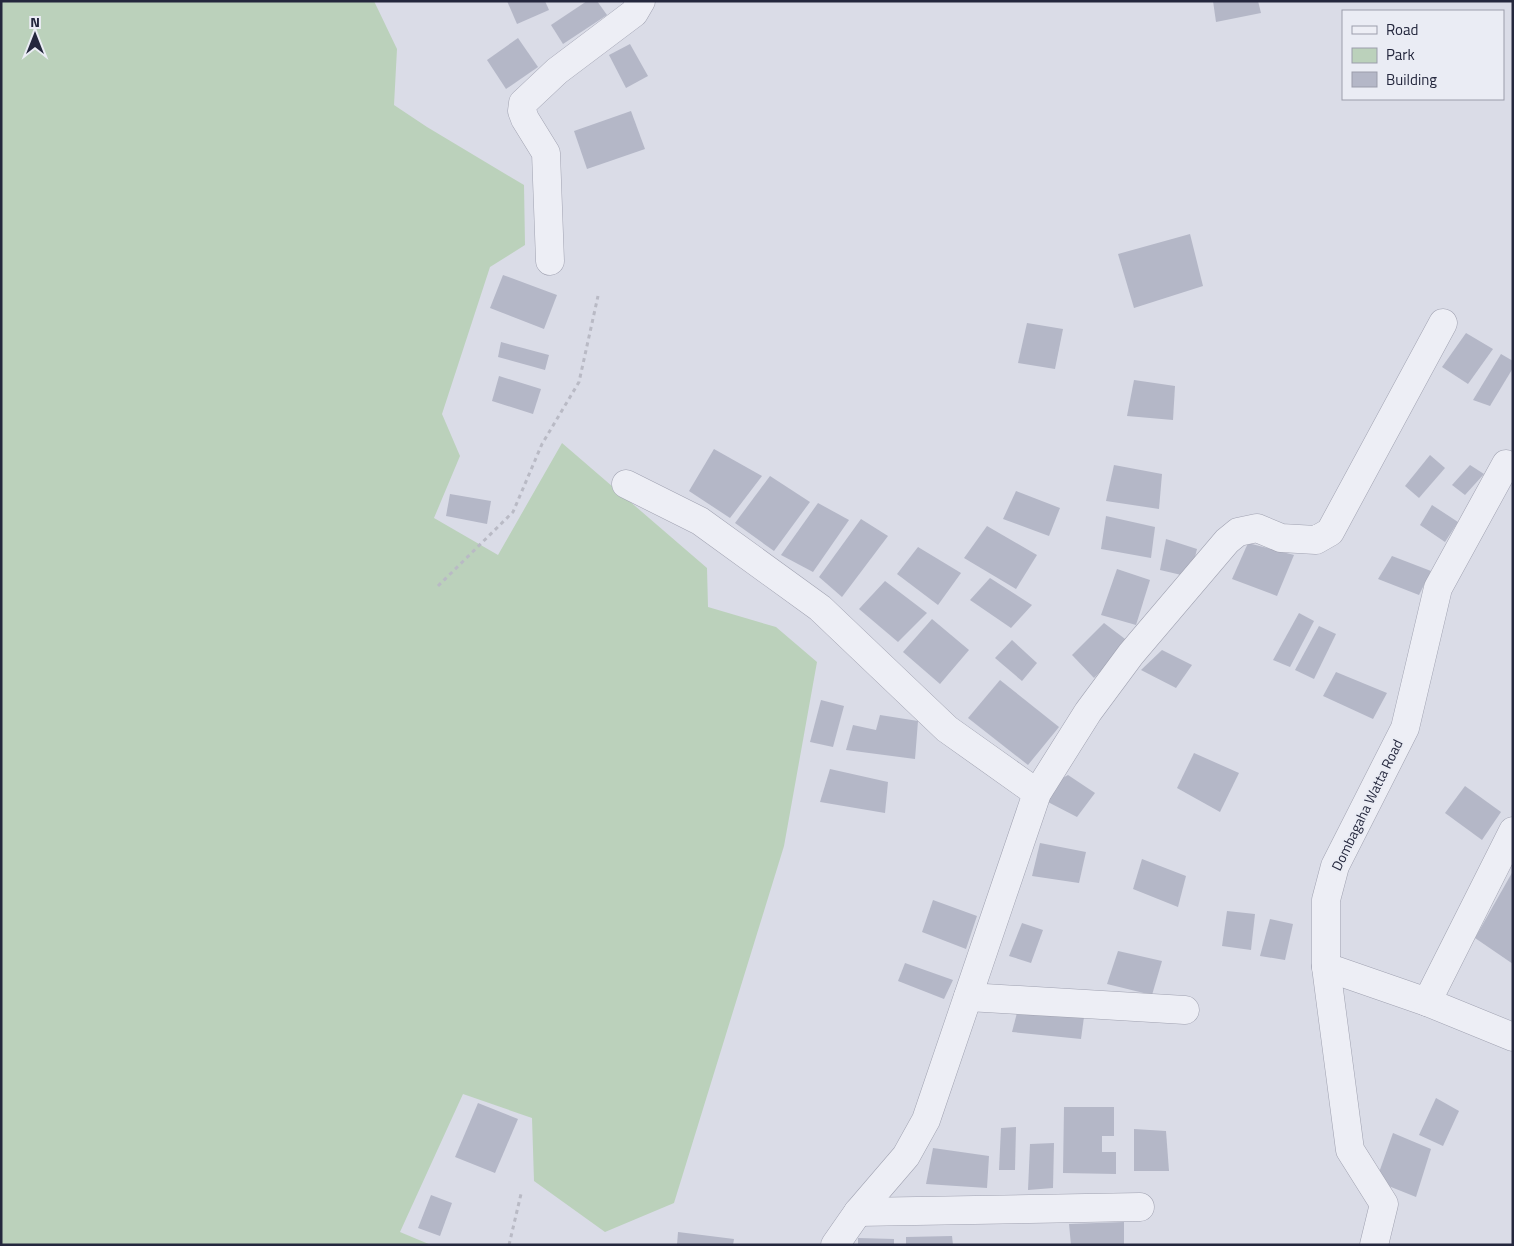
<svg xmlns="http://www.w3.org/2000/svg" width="1514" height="1246" viewBox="0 0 1514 1246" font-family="'Titillium Web',sans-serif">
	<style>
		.green { fill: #bbd1bb }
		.building { fill: #b4b7c7 }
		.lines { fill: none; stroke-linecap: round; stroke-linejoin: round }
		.minor-casing { stroke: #a0a2b1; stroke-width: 29 }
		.path { stroke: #b9bac5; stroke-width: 3; stroke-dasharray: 4 4; stroke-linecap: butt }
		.minor { stroke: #edeef5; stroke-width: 28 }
		.labels { text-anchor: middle; stroke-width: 4; stroke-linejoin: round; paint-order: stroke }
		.street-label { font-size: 14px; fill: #24273d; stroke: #eaecf4 }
	</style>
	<rect width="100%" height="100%" fill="#dadce7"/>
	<path class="green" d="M1 1H374L397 49 394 105 427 127 524 185 525 245 490 267 442 414 460 456 434 518 498 555 562 443 707 568 708 607 776 627 817 662 784 846 674 1203 605 1232 534 1181 532 1118 463 1094 400 1232 431 1245H1Z"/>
	<g class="building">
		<path d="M507 1H545L549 10 517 24Z"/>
		<path d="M587 1H597L607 15 563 44 551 25Z"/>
		<path d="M1213 1H1258L1261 13 1216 22Z"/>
		<path d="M518 38 538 67 506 89 487 60Z"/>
		<path d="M630 44 648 76 626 88 609 55Z"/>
		<path d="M631 111 645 149 587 169 574 131Z"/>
		<path d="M1190 234 1203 286 1134 308 1118 254Z"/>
		<path d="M503 275 557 295 544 329 490 308Z"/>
		<path d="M1027 323 1063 329 1055 369 1018 363Z"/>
		<path d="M1466 333 1493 349 1468 384 1442 367Z"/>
		<path d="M501 342 549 355 545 370 498 357Z"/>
		<path d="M1501 354 1513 361V368L1490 406 1473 400Z"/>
		<path d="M499 376 541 389 533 414 492 401Z"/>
		<path d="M1134 380 1175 386 1173 420 1127 416Z"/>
		<path d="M714 449 762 476 730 518 689 491Z"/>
		<path d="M1430 455 1445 468 1419 498 1405 486Z"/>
		<path d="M1114 465 1162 474 1159 509 1106 501Z"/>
		<path d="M1470 465 1484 474 1465 495 1452 485Z"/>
		<path d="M770 476 810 502 774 551 735 523Z"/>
		<path d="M1016 491 1060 508 1049 536 1003 519Z"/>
		<path d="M450 494 491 501 487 524 446 516Z"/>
		<path d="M818 503 849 520 813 572 781 555Z"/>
		<path d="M1432 505 1458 522 1445 542 1420 525Z"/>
		<path d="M1106 516 1155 527 1151 558 1101 549Z"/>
		<path d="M861 519 888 536 842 597 819 577Z"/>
		<path d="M987 526 1037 555 1016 589 964 558Z"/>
		<path d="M1166 539 1197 549 1190 577 1160 570Z"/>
		<path d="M1248 543 1294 555 1277 596 1232 579Z"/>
		<path d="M918 547 961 573 938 605 897 574Z"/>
		<path d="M1392 556 1431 571 1419 595 1378 579Z"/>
		<path d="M1117 569 1150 580 1136 625 1101 615Z"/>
		<path d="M990 578 1032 605 1011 628 970 600Z"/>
		<path d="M885 581 927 613 898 642 859 609Z"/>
		<path d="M1299 613 1314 621 1290 667 1273 660Z"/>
		<path d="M932 619 969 650 940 684 903 652Z"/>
		<path d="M1104 623 1129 642 1094 678 1072 655Z"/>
		<path d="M1319 626 1336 634 1314 679 1295 670Z"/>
		<path d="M1012 640 1037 663 1022 681 995 658Z"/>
		<path d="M1162 650 1192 665 1176 688 1141 670Z"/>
		<path d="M1336 672 1387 693 1373 719 1323 696Z"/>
		<path d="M1000 680 1059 727 1028 765 968 718Z"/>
		<path d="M821 700 844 706 833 747 810 742Z"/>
		<path d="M880 715 918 721 915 759 846 750 853 725 876 730Z"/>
		<path d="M1194 753 1239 773 1220 812 1177 788Z"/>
		<path d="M830 769 888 782 885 813 820 802Z"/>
		<path d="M1068 775 1095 793 1077 817 1046 801 1050 785Z"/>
		<path d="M1465 786 1501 812 1482 840 1445 813Z"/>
		<path d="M1040 843 1086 852 1079 883 1032 876Z"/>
		<path d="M1142 859 1186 876 1178 907 1133 889Z"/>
		<path d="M1513 871V964L1475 938Z"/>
		<path d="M933 900 977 916 966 949 922 932Z"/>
		<path d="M1227 911 1255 914 1251 950 1222 946Z"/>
		<path d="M1270 919 1293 924 1285 960 1260 956Z"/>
		<path d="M1022 923 1043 930 1031 963 1009 956Z"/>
		<path d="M1118 951 1162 961 1152 995 1107 984Z"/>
		<path d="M905 963 953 980 944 999 898 981Z"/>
		<path d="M1018 1009 1084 1017 1081 1039 1012 1032Z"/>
		<path d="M1436 1098 1459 1111 1443 1146 1419 1135Z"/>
		<path d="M478 1103 518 1119 495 1173 455 1157Z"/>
		<path d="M1064 1107H1114V1136H1102V1152H1116V1174L1063 1173Z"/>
		<path d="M1016 1127 1015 1170H999L1001 1128Z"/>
		<path d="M1134 1129 1166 1131 1169 1171H1134Z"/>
		<path d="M1393 1133 1431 1149 1416 1197 1376 1181Z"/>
		<path d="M1054 1143 1053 1188 1028 1190 1030 1144Z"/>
		<path d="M933 1148 989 1156 987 1188 926 1184Z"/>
		<path d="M431 1195 452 1203 440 1236 418 1228Z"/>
		<path d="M1124 1222V1245H1071L1069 1224Z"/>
		<path d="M678 1232 734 1239 733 1245H677Z"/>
		<path d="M952 1236 953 1245H906V1237Z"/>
		<path d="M858 1238 894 1239V1245H858Z"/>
	</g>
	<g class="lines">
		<defs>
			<g id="minor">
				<path d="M550 261 546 153 525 119 522 111 523 103 557 71 634 13 641 1"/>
				<path d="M626 484 700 521 820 608 947 729 1037 793"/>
				<path d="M1326 967 1427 1002 1513 1037"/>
				<path d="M968 997 1185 1010"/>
				<path d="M1427 1002 1513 831"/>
				<path d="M858 1212 1140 1207"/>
				<path d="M835 1245 858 1212 906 1156 926 1120 1037 793 1088 712 1131 654 1227 541 1238 532 1257 528 1281 538 1316 540 1330 532 1443 323"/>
				<path d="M1374 1245 1384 1204 1350 1150 1326 967V900L1335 866 1405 728 1438 588 1506 464"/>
			</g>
		</defs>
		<use href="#minor" class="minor-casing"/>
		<g class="path">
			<path d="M438 586 513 512 542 444 579 382 598 296"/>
			<path d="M509 1245 521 1194"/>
		</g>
		<use href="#minor" class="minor"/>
	</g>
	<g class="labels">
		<g class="street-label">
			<text transform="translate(1367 805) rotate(-64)" y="5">Dombagaha Watta Road</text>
		</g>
	</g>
	<rect width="1514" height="1246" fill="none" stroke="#24273d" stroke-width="5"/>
	<rect x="1342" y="10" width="162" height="90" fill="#eaecf4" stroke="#9b9dab"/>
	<rect x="1352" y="26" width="25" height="8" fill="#edeef5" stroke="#9b9dab"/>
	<text x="1386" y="35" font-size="15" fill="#24273d">Road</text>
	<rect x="1352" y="48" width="25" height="15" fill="#bbd1bb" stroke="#9b9dab"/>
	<text x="1386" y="60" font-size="15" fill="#24273d">Park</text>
	<rect x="1352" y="72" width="25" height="15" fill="#b4b7c7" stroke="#9b9dab"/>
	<text x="1386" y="85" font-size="15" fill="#24273d">Building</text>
	<g transform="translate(35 35)" stroke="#eaecf4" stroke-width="4" paint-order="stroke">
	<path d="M0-4L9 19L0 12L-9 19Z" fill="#24273d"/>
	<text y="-8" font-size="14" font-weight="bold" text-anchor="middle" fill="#24273d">N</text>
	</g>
</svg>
